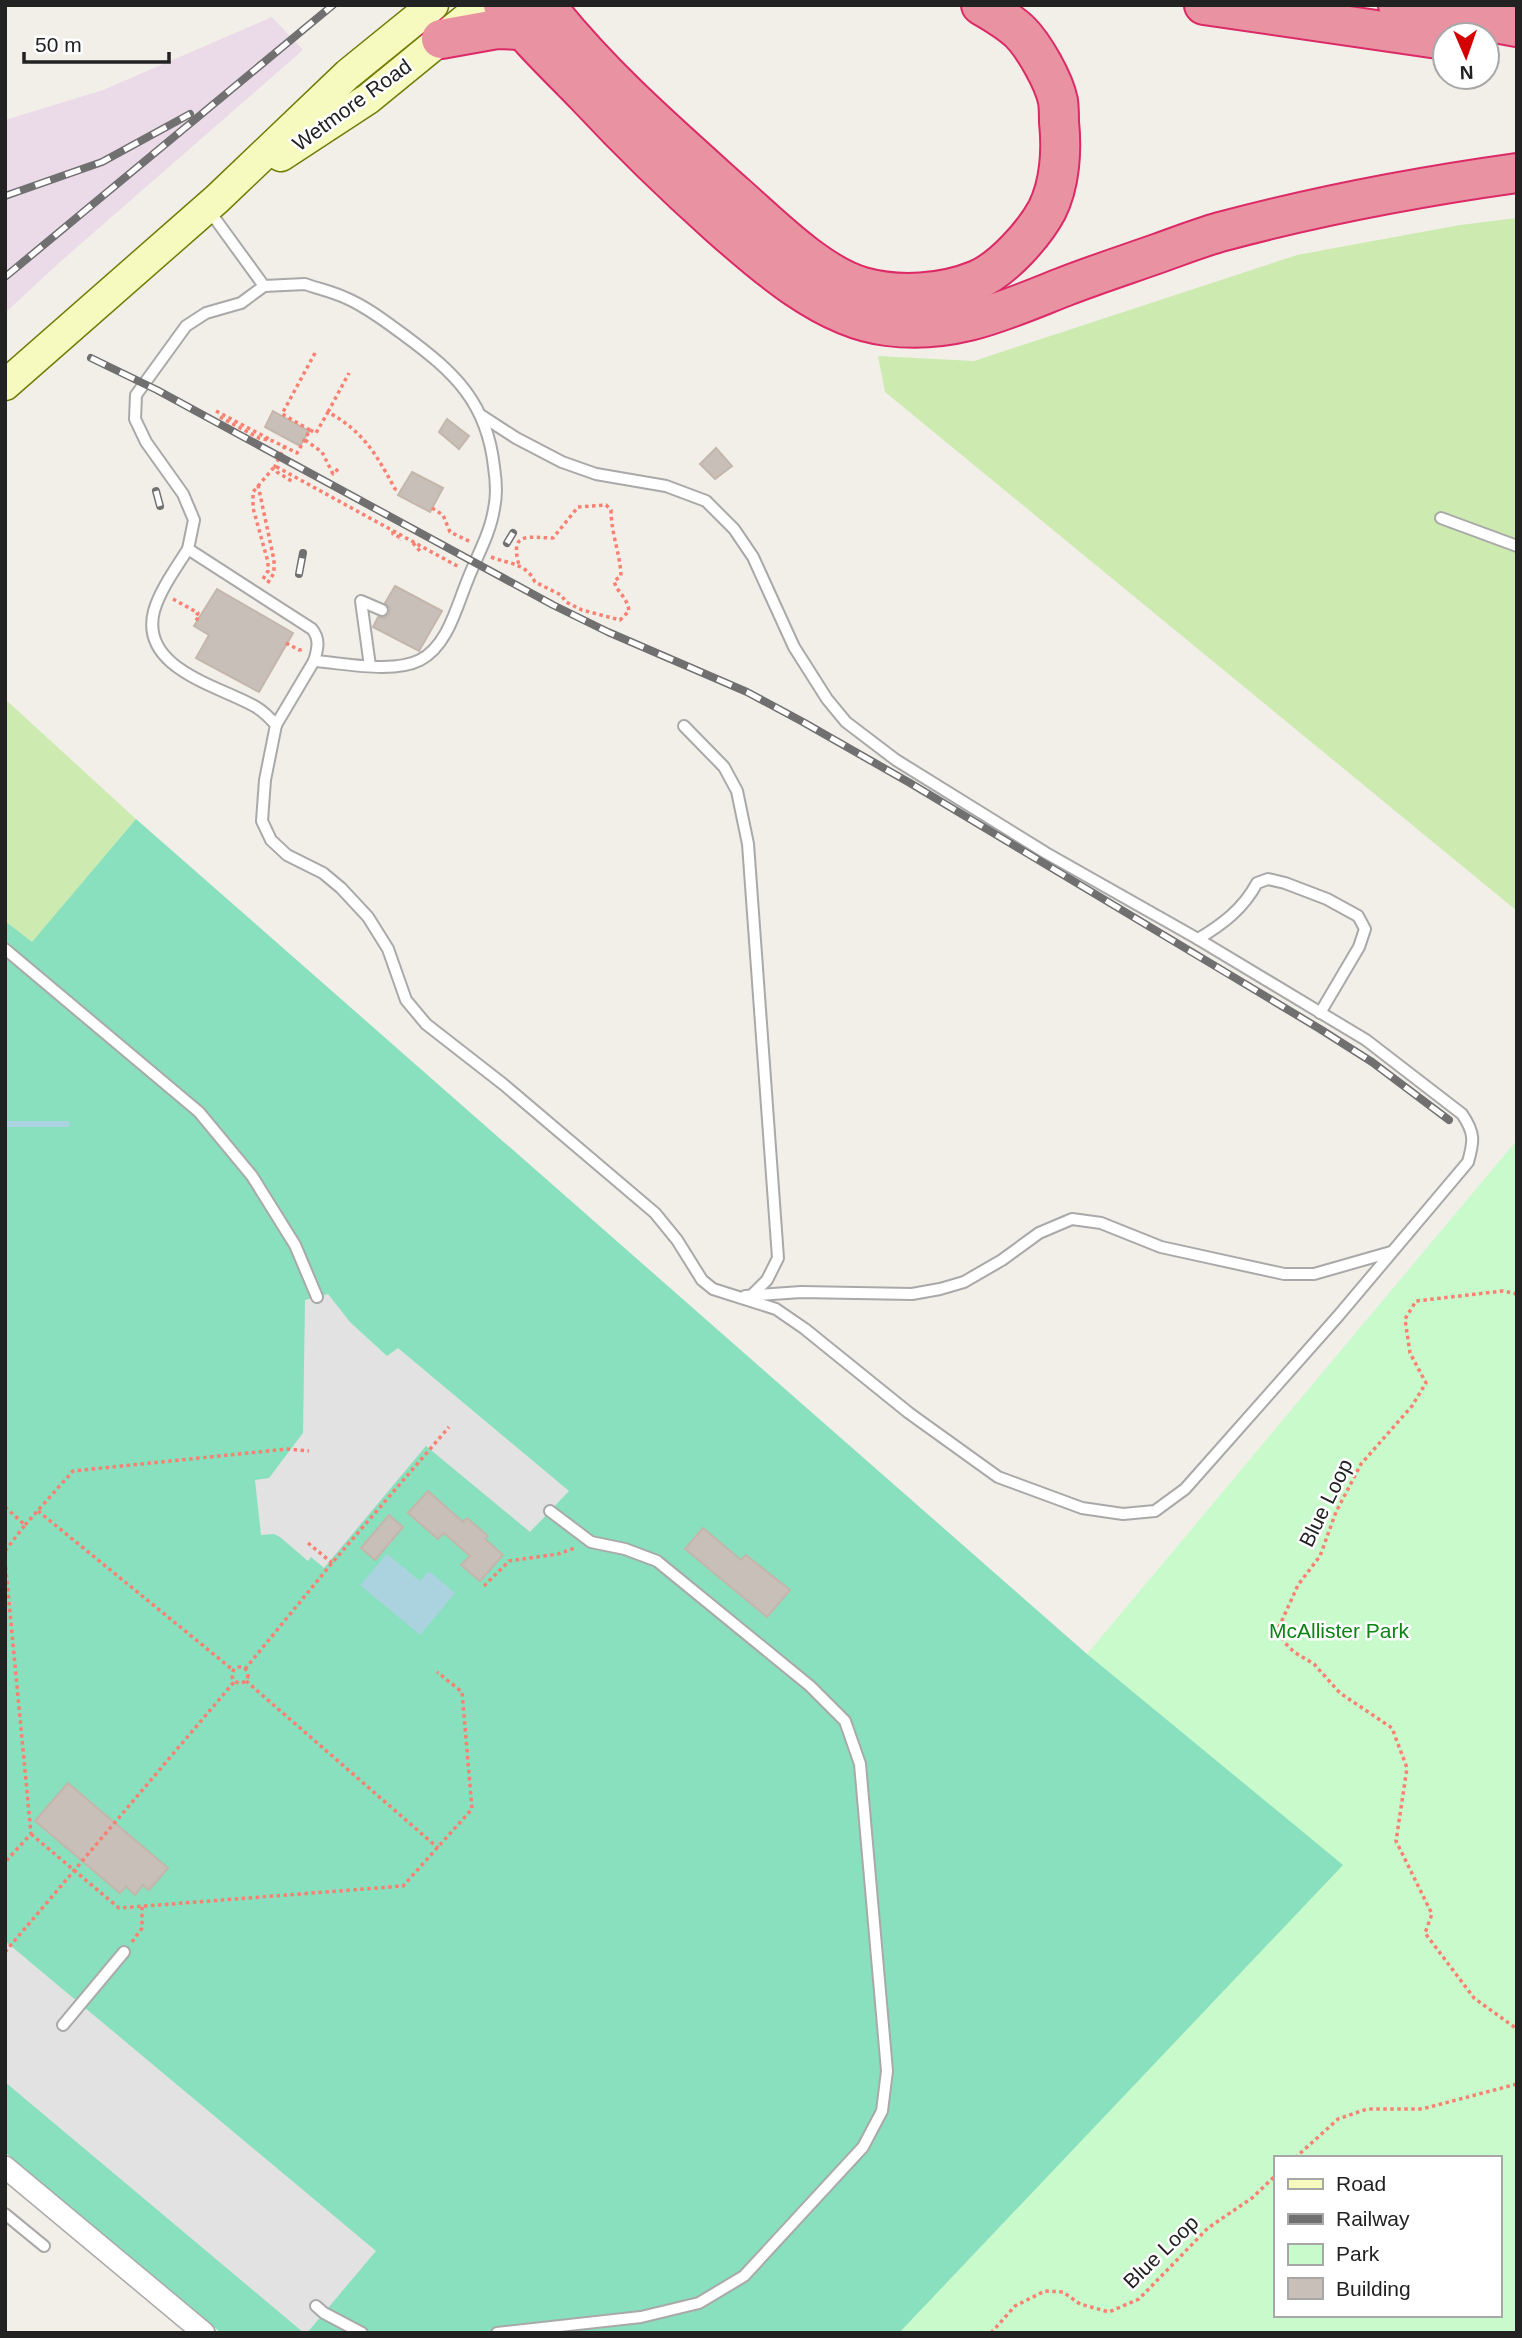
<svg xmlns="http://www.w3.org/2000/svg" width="1522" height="2338" viewBox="0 0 1522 2338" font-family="Arial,sans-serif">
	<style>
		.industrial { fill: #ebdbe8 }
		.grass { fill: #cdebb0 }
		.park { fill: #c8facc; fill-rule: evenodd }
		.pitch { fill: #88e0be }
		.parking { fill: #e2e2e2 }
		.water { fill: #aad3df }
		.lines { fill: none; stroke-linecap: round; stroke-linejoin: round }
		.stream { stroke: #aad3df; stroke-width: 6 }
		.building { fill: #c7bfb8; stroke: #c4b6ab; stroke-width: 2 }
		.lane-casing { stroke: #a9a9a9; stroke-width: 14 }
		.street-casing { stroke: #a9a9a9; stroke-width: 24 }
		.secondary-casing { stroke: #707d05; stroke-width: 33 }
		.highway-casing { stroke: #dc2a67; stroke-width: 42 }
		.path { stroke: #fa8072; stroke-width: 3.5; stroke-dasharray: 3.5 3.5; stroke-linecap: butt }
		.lane { stroke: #fff; stroke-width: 10 }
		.street { stroke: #fff; stroke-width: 21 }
		.secondary { stroke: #f7fabf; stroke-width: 30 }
		.highway { stroke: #e892a2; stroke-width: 38 }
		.rail-casing { stroke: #707070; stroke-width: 8 }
		.rail { stroke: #fff; stroke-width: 5; stroke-dasharray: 16; stroke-linecap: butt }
		.labels { text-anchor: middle; stroke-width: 5; stroke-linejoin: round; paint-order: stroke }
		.street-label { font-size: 21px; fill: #222; stroke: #fff }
		.park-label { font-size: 21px; fill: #0c8416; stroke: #fff }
	</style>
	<rect width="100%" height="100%" fill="#f2efe9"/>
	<path class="industrial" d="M272 17 303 50 60 262 5 313V120L103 90Z"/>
	<g class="grass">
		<path d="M1517 218V911L885 392 878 356 974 361 1297 255 1460 225Z"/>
		<path d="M5 699 136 819 32 943 5 921Z"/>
	</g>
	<path class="park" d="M1517 1140V2333H899L1342 1865 1087 1654ZM1275 2158H1499V2315H1275Z"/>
	<path class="pitch" d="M136 819 1087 1654 1343 1865 899 2333H221L5 2152V921L32 942Z"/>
	<g class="parking">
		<path d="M328 1294 350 1322 387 1356 398 1348 569 1491 530 1532 426 1446 324 1568 311 1557 308 1561 280 1537 274 1534 261 1535 255 1480 269 1478 303 1433 305 1300Z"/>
		<path d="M5 1941 376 2251 307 2333H304L5 2082Z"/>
	</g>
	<path class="water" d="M387 1554 420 1581 429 1571 455 1593 420 1635 360 1585Z"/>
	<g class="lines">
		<path class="stream" d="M5 1124H67"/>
	</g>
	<g class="building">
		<path d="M273 411 309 431 300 446 265 427Z"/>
		<path d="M447 419 469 436 459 449 439 432Z"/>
		<path d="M716 448 732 466 715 479 700 464Z"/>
		<path d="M412 472 443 488 430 512 398 495Z"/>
		<path d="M395 586 442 611 419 651 373 627 378 617 384 618 389 614 390 608 385 603Z"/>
		<path d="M217 589 293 633 259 692 196 658 209 635 194 626Z"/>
		<path d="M428 1491 463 1522 467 1518 488 1536 485 1539 503 1555 480 1581 461 1565 470 1556 444 1533 438 1539 408 1513Z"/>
		<path d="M389 1515 403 1527 375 1560 361 1548Z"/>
		<path d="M703 1528 741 1560 746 1555 790 1590 767 1617 685 1549Z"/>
		<path d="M68 1783 168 1868 149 1890 143 1885 135 1895 126 1886 120 1893 35 1821Z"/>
	</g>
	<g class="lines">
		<defs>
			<g id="lane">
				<path d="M208 209 264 286"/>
				<path d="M305 284C319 289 333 292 346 298 367 307 386 322 404 335 454 372 487 402 494 467 496 480 497 496 494 509 490 534 477 556 468 579 457 605 448 646 420 660 393 674 344 663 314 661 318 648 320 639 312 629L188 549 194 520 183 494 146 442 135 419 136 395 186 326 206 313 241 303 264 286Z"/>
				<path d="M1441 518 1517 546"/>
				<path d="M188 549C176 568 160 590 154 611 139 669 220 686 256 707 264 712 270 718 276 725"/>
				<path d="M314 661 276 725 265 780 262 821 271 840 287 855 323 873 341 888 368 917 388 949 406 1000 426 1024 503 1084 655 1213 677 1240 702 1280 713 1289 776 1309 805 1329 909 1413 998 1477 1082 1508 1123 1514 1155 1511 1185 1489 1339 1315 1468 1162C1474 1141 1475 1133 1462 1114L1366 1040 1198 939 1046 853 896 760 846 722 827 699 794 647 753 557 734 529 706 501 666 486 596 474 562 462 516 438 482 416"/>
				<path d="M370 666 361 601 382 610"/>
				<path d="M684 726 724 767 737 791 748 844 778 1258 767 1280 751 1296"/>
				<path d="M1198 939C1223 924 1243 909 1257 883L1268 879 1285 883 1327 899 1358 916 1365 929 1359 947 1320 1013"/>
				<path d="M5 949 199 1112 252 1176 295 1245 317 1297"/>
				<path d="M745 1296 801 1292 912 1294 940 1289 964 1282 1002 1260 1039 1233 1072 1219 1101 1223 1161 1247 1284 1274H1314L1391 1252"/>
				<path d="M63 2025 124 1952"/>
				<path d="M5 2214 44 2246"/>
				<path d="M316 2306 324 2313 362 2333"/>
				<path d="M497 2333 641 2317 699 2303 744 2276 863 2147 882 2111 887 2071 860 1764 845 1721 810 1686 657 1561 625 1549 591 1542 550 1511"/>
			</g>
			<path id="street" d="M5 2167 204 2333"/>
			<g id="secondary">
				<path d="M281 156 368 99 483 5"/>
				<path d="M5 385 217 199 348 74 433 5"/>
			</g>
			<g id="highway">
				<path d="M503 5C528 38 558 66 586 95 629 141 673 184 719 225 764 265 825 319 887 326 954 335 1005 310 1066 286 1097 274 1128 264 1159 253 1179 246 1199 238 1220 232 1317 206 1417 187 1517 173"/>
				<path d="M545 5C603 78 667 133 736 195 770 225 819 275 863 287 899 297 943 294 977 280 1003 269 1034 234 1047 210 1060 184 1062 150 1059 122 1059 115 1059 108 1058 101 1054 81 1034 46 1020 32 1009 21 994 13 981 5"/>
				<path d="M1204 5 1445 40"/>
				<path d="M1398 5 1517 27"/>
				<path d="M441 39 497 29 523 30"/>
			</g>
		</defs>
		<use href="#lane" class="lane-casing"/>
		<use href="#street" class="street-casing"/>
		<use href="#secondary" class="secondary-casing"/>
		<use href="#highway" class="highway-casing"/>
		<g class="path">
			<path d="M216 411 271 440"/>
			<path d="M328 412 349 373"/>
			<path d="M220 417 259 438 273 441 297 453 310 430 282 414 315 353"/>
			<path d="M310 430 316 433 328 412C364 432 376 454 395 489L400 491"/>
			<path d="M305 440 322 452 333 474 338 469"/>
			<path d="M285 446 275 466 277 472 293 482"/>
			<path d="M258 485 274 560V573L267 584"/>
			<path d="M432 508 443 515 450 532 471 542"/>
			<path d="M393 531V534L401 538 400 540"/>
			<path d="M413 543 420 551"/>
			<path d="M491 557C509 564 526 563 535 582L561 595 566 602 582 610 620 620 629 611C627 596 617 593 614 581L621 576C620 553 611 533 611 510L606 505 578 507 553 538C530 538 509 530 519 565"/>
			<path d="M263 579 268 571V562L253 508V492L275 466 459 567"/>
			<path d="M173 599 198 613 195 618 199 620"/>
			<path d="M286 643 299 650 303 649"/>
			<path d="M1517 1294 1503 1291 1416 1301 1405 1319 1410 1353 1426 1383 1412 1406 1361 1464 1336 1512 1320 1556 1298 1585 1279 1627 1284 1642 1294 1652 1314 1664 1340 1693 1392 1728 1407 1768 1396 1841 1432 1914 1425 1933 1474 1998 1517 2029"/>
			<path d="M5 1507 25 1525 5 1551"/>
			<path d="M38 1511 233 1670"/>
			<path d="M25 1525 73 1471 287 1449 309 1451"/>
			<path d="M308 1543 332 1563"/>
			<path d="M5 1560 31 1834 5 1862"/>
			<path d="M484 1586 509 1561 558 1554 575 1548"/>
			<circle cx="240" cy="1675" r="8"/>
			<path d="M245 1669 332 1563 449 1427"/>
			<path d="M246 1681 438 1848"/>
			<path d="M31 1834 119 1908 403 1886 472 1809 462 1692 437 1672"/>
			<path d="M132 1942 142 1928V1906"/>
			<path d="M5 1952 234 1682"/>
			<path d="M1295 2158 1338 2119 1367 2109H1422L1517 2084"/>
			<path d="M991 2333 1015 2306 1045 2291 1063 2292 1080 2304 1109 2312 1139 2299 1208 2228 1252 2198 1275 2176"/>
		</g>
		<use href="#lane" class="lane"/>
		<use href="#street" class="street"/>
		<use href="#secondary" class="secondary"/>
		<use href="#highway" class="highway"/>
		<defs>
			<g id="rail">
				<path d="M5 196 102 162 190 114"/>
				<path d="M5 277 333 5"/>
				<path d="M91 358 157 390 553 605 608 632 747 692 803 722 910 783 1320 1029 1372 1062 1449 1120"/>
				<path d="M156 491 160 506"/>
				<path d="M507 543 513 533"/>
				<path d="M299 574 303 553"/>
			</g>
		</defs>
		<use href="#rail" class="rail-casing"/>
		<use href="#rail" class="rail"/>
	</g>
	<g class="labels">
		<g class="street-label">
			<text transform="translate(352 105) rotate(-36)" y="7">Wetmore Road</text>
			<text transform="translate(1326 1503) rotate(-64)" y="7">Blue Loop</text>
			<text transform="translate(1161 2252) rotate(-44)" y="7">Blue Loop</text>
		</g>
		<g class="park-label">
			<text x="1339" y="1638">McAllister Park</text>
		</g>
	</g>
	<rect width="1522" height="2338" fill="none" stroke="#222222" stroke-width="14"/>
	<rect x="1274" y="2156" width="228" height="161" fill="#ffffff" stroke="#a7a7a7" stroke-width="2"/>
	<rect x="1288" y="2179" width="35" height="10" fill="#f7fabf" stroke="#a7a7a7" stroke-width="2"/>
	<text x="1336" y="2191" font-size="21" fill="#222222">Road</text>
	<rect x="1288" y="2214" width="35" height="10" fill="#707070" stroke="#a7a7a7" stroke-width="2"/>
	<text x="1336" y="2226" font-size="21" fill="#222222">Railway</text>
	<rect x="1288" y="2244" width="35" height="21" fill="#c8facc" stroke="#a7a7a7" stroke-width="2"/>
	<text x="1336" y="2261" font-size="21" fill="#222222">Park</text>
	<rect x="1288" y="2278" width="35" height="21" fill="#c7bfb8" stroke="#a7a7a7" stroke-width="2"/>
	<text x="1336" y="2296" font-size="21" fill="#222222">Building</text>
	<g transform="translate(1466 56) rotate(178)"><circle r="33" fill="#ffffff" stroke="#a7a7a7" stroke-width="2"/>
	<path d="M0-5L12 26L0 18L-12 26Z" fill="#d40000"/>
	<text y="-10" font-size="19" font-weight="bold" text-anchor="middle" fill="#222222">N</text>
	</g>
	<path d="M24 52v10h145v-10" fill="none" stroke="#222222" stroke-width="3.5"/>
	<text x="35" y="52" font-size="21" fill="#222222" stroke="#ffffff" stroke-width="5" paint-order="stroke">50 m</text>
</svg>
